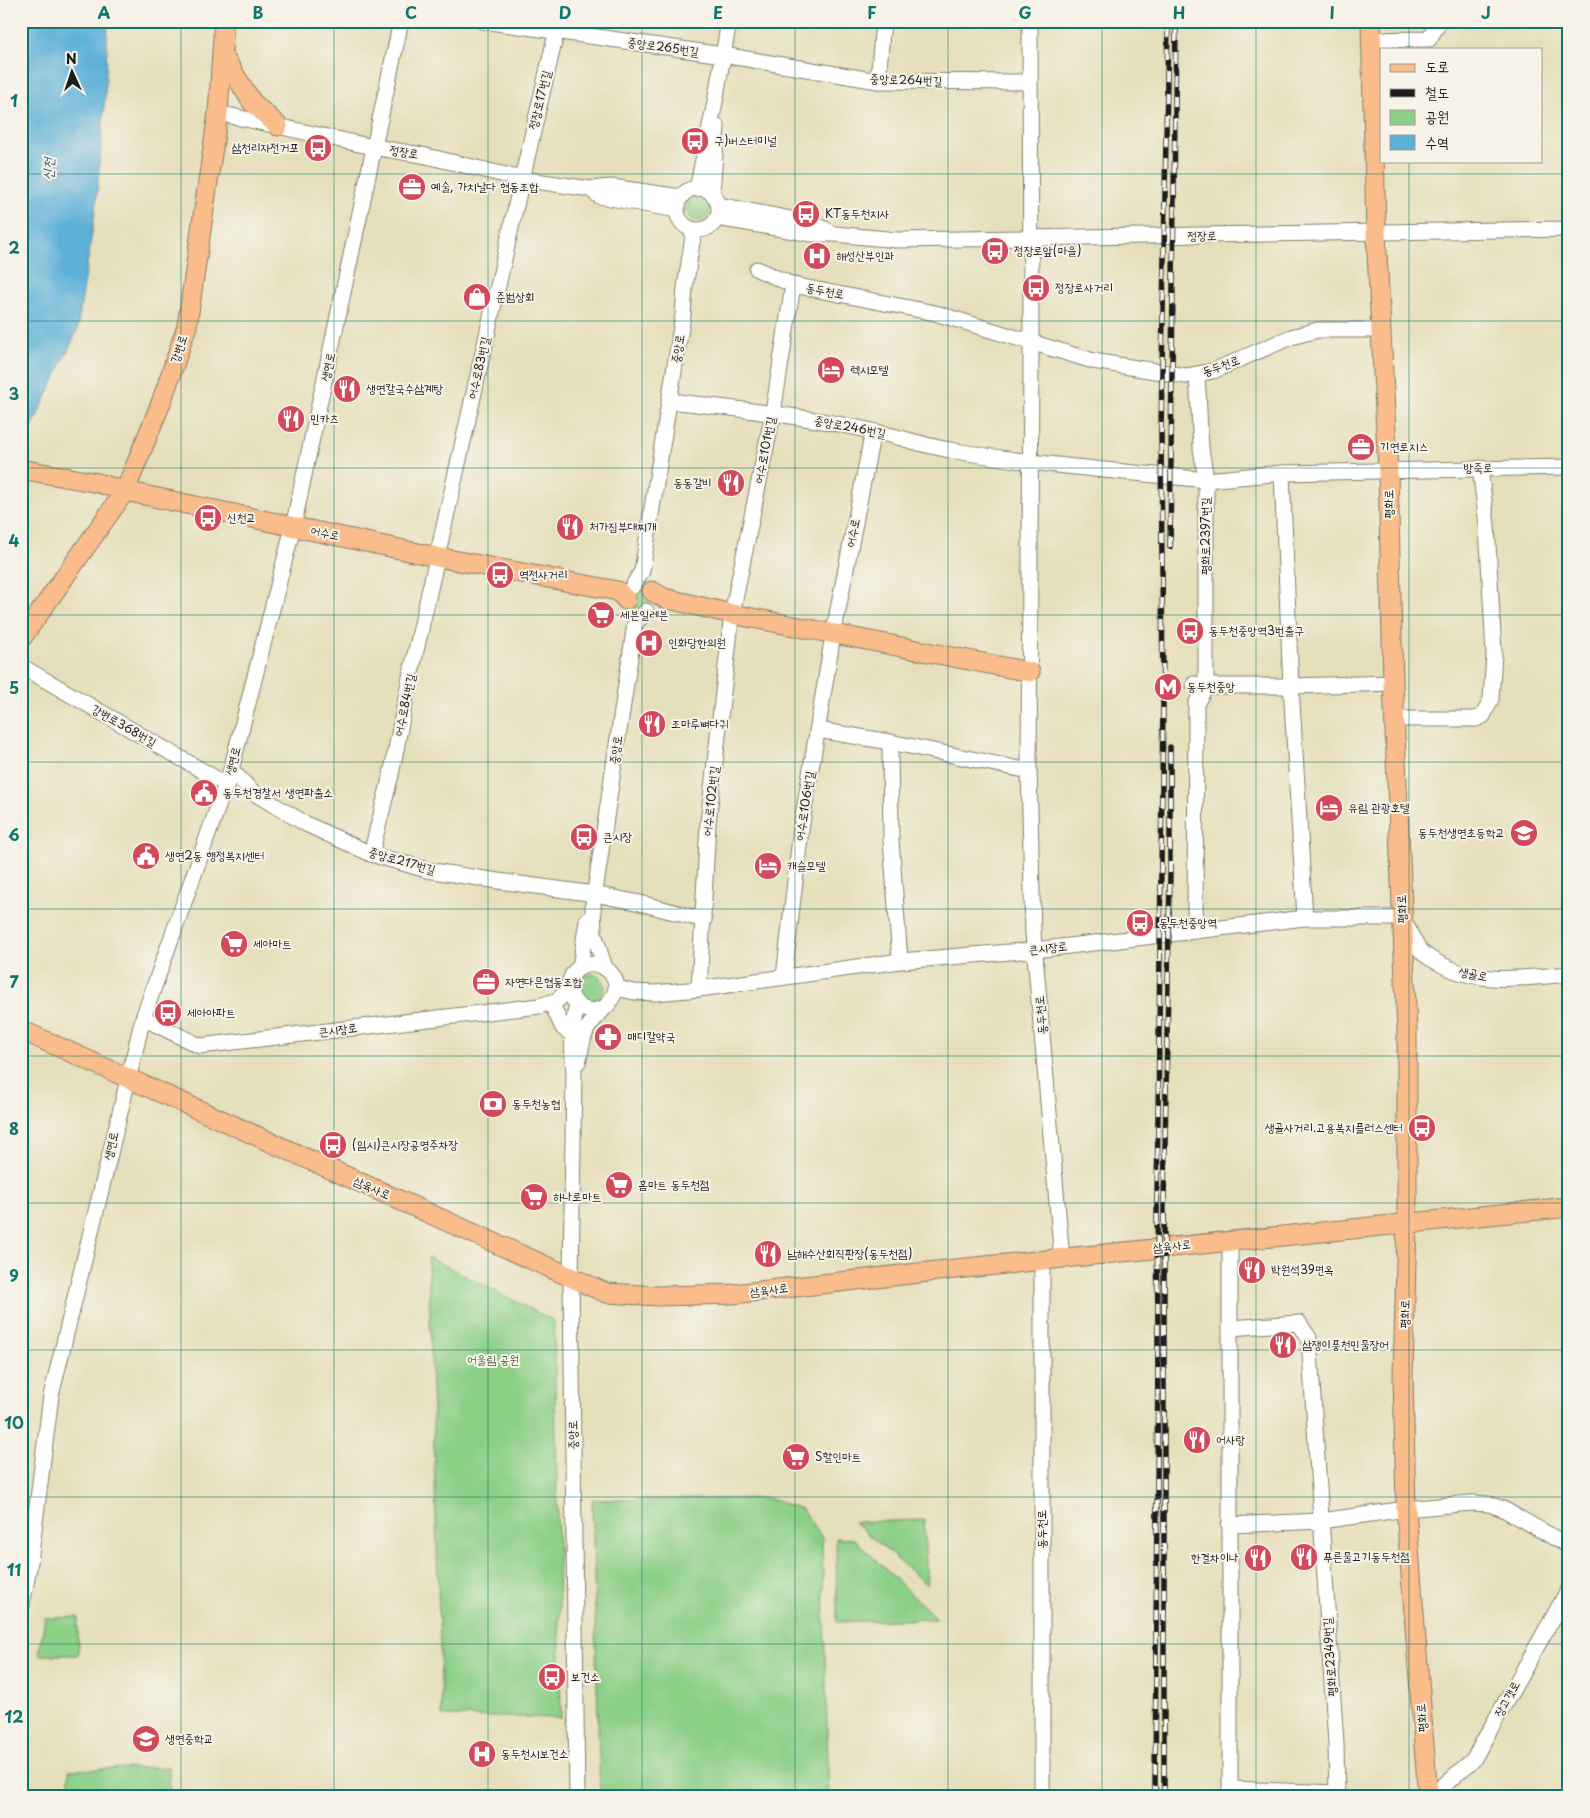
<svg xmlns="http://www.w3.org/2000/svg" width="1590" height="1818" viewBox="0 0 1590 1818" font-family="'Playpen Sans','Poor Story',sans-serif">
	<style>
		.green { fill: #8ccf87; stroke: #547652 }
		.water { fill: #5db0d8; stroke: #3c667a }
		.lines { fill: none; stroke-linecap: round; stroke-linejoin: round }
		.minor-casing { stroke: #817e6c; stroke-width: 17 }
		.major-casing { stroke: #817e6c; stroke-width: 21 }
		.minor { stroke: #fff; stroke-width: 15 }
		.major { stroke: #f9bc8a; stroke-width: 19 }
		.rail-casing { stroke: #1c1c1c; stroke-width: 5.5 }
		.rail { stroke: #f7f3e8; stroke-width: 4; stroke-dasharray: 11; stroke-linecap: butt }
		.grid { fill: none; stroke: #0f766e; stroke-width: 1; stroke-opacity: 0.55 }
		.labels { text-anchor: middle; stroke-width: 4; stroke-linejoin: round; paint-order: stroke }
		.street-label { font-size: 12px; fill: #1c1c1c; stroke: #f7f3e8 }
		.poi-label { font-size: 12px; fill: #1c1c1c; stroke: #f7f3e8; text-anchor: start }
		.park-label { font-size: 12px; fill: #435b41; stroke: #f7f3e8 }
		.water-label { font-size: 14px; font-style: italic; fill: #365767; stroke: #f7f3e8 }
		.neatline { fill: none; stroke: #0f766e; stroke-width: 2 }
		.grid-label { font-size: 16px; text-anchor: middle; font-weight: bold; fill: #0f766e }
	</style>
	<rect width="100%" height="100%" fill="#f7f3e8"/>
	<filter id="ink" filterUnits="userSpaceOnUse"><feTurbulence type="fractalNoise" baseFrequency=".02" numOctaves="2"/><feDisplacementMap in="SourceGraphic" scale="10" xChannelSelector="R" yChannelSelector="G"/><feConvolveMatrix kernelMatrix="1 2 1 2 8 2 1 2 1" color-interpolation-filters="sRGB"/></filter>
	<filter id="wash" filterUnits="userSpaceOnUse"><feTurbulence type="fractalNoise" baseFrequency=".0096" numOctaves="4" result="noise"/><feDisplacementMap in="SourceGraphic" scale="20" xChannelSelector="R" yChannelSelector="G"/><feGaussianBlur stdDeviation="1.12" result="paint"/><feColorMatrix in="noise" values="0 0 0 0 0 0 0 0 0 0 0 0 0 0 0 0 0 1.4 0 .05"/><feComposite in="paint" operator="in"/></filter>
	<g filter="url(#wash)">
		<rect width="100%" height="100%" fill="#e6dfbb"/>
		<g class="green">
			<circle cx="698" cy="209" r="12"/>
			<circle cx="640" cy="599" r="11"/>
			<circle cx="592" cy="987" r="13"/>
			<path d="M428 1257 554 1321 561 1718 442 1716Z"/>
			<path d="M767 1498 802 1509 822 1538 829 1797H600L592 1500Z"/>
			<path d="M924 1520 927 1585 854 1522Z"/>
			<path d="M836 1538 854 1539 937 1619 837 1622Z"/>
			<path d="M78 1617V1655H39L45 1618Z"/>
			<path d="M169 1767 170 1797H69V1770Z"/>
		</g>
		<path class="water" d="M21 21H108L105 96 96 206 77 331 21 451Z"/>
	</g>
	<g filter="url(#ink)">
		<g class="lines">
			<defs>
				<g id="minor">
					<path d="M483 21 723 55 878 81 1030 82"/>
					<path d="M1030 21 1031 342 1029 771 1033 933 1062 1259"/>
					<path d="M1371 40 1429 39 1440 21"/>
					<path d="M878 81 883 21"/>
					<path d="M218 113 373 147 422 155 522 179 590 189 611 187 681 197"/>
					<circle cx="698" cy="209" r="21"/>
					<path d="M697 189 715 102 729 21"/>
					<path d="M591 190 599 196 677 210"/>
					<path d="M712 194 717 126"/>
					<path d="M719 205 811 223 827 230"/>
					<path d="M717 218 812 234H835L897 240 1569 229"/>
					<path d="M757 269 793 285 935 313 1093 361 1186 376 1213 371 1291 337 1318 330H1382"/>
					<path d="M670 401C738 409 806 416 872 431 898 436 924 446 950 450 1034 465 1120 471 1206 480L1201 448 1197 374"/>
					<path d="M1282 473 1291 686 1305 918"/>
					<path d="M632 587 642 571 683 315 685 288 694 230"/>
					<path d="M21 666 227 785"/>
					<path d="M1393 683 1291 686H1206V480L1282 473 1569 467"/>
					<path d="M1194 684 1206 686 1196 704 1195 931"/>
					<path d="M1394 719H1476L1483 716 1491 699 1494 654 1487 525 1480 468"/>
					<path d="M818 730 890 742 1029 771"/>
					<path d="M890 742 891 840 900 961"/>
					<path d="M231 770 254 793 306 824 371 854 427 870 498 881 595 894 640 903 704 920"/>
					<path d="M371 854 391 775 409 682 522 179 559 21"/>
					<path d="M580 968 587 920"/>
					<path d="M605 968 594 933 593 905 635 624 646 611"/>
					<path d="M784 977 801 829 833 635 873 431"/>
					<path d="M616 985 621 989 634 992 655 993 699 989 900 961 1035 950 1305 918H1403C1409 930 1414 945 1424 954 1428 957 1433 960 1437 962 1477 986 1525 978 1569 974"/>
					<path d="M699 989 708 823 732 614 773 413 793 285"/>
					<path d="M577 1005C571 1027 572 1050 574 1073L571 1278 577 1797"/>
					<path d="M553 1007 563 1028 573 1035"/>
					<path d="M143 1018 200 1046 539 1006 558 1000 569 988"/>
					<path d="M578 1062C581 1052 582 1038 587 1029 596 1012 631 993 609 971 603 966 595 963 587 965 553 972 573 1028 608 1005"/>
					<path d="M1230 1240V1797"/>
					<path d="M1230 1328 1299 1323 1309 1338 1336 1743 1337 1797"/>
					<path d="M1229 1525 1321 1521 1406 1509 1471 1503 1489 1504 1503 1509 1569 1546"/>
					<path d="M21 1610 30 1562 51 1396 143 1018 231 770 293 527 401 21"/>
					<path d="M1230 1789 1337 1793"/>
					<path d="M1042 1797V1261"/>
					<path d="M1430 1797 1473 1760 1569 1589"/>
				</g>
				<g id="major">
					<path d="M1371 21 1376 232 1388 471 1393 683 1407 1030V1224L1403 1376 1406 1509 1428 1797"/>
					<path d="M223 56 252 102 278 126"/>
					<path d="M21 469 98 483 125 491 437 557 618 591 626 600"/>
					<path d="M652 591 664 598 732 614 1030 672"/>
					<path d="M21 639 125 491 161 403 187 326 218 113 224 21"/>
					<path d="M21 1030 606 1293 659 1296 733 1294 946 1270 1569 1207"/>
				</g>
			</defs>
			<use href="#minor" class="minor-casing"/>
			<use href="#major" class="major-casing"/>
			<use href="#minor" class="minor"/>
			<use href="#major" class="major"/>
			<defs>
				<g id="rail">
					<path d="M1170 547 1176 21"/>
					<path d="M1155 1797 1158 1343 1157 1200 1163 702 1161 431 1168 21"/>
					<path d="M1164 1797V1201L1170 874V747"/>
				</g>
			</defs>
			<use href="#rail" class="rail-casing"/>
			<use href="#rail" class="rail"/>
		</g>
	</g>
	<path class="grid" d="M181 21V1797M334 21V1797M488 21V1797M642 21V1797M795 21V1797M948 21V1797M1102 21V1797M1256 21V1797M1409 21V49M1409 161V1797M21 174H1569M21 321H1569M21 468H1569M21 615H1569M21 762H1569M21 909H1569M21 1056H1569M21 1203H1569M21 1350H1569M21 1497H1569M21 1644H1569"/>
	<defs>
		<symbol id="bus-disc" viewBox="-11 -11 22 22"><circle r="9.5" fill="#d1495b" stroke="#f7f3e8"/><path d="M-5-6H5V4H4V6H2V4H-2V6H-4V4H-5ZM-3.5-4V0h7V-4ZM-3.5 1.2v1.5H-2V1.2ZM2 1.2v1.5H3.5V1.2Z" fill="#fff"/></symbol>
		<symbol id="office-disc" viewBox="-11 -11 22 22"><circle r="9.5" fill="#d1495b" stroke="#f7f3e8"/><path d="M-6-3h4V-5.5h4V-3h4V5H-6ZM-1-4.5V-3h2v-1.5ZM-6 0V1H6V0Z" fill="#fff"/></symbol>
		<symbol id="hospital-disc" viewBox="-11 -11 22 22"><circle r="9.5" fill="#d1495b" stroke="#f7f3e8"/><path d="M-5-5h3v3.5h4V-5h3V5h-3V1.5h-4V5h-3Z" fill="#fff"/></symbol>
		<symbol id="shop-disc" viewBox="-11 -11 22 22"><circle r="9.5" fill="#d1495b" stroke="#f7f3e8"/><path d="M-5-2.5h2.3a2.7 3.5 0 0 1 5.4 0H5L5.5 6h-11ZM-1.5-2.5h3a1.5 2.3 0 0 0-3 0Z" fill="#fff"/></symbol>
		<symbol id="hotel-disc" viewBox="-11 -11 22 22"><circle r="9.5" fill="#d1495b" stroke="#f7f3e8"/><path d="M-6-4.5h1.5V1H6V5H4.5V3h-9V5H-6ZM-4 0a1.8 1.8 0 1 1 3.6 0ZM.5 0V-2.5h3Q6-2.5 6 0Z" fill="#fff"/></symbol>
		<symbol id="restaurant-disc" viewBox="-11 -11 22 22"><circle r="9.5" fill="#d1495b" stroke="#f7f3e8"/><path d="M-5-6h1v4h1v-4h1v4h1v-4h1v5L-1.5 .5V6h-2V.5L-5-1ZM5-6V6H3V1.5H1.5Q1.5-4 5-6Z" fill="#fff"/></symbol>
		<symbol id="supermarket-disc" viewBox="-11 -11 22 22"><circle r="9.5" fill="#d1495b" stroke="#f7f3e8"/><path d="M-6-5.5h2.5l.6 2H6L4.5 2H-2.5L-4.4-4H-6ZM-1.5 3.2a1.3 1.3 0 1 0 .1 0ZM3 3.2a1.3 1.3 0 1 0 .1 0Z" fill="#fff"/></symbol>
		<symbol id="metro-disc" viewBox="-11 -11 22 22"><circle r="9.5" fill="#d1495b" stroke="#f7f3e8"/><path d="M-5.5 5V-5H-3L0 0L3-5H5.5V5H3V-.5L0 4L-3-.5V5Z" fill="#fff"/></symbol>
		<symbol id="civic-disc" viewBox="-11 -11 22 22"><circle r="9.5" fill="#d1495b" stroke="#f7f3e8"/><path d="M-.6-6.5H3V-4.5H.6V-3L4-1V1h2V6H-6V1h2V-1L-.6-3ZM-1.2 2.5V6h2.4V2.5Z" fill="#fff"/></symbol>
		<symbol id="school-disc" viewBox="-11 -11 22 22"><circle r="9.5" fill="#d1495b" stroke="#f7f3e8"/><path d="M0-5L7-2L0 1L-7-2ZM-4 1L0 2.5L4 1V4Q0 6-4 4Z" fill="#fff"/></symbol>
		<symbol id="pharmacy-disc" viewBox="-11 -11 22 22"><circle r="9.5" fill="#d1495b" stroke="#f7f3e8"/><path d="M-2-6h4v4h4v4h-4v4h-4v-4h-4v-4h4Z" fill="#fff"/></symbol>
		<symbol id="bank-disc" viewBox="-11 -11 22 22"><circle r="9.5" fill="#d1495b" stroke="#f7f3e8"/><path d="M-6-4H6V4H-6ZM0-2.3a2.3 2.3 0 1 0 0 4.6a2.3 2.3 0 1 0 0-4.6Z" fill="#fff"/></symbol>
	</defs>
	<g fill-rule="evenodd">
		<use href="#bus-disc" x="679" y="125" width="32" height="32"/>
		<use href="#bus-disc" x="302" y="132" width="32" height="32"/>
		<use href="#office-disc" x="396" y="171" width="32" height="32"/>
		<use href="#bus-disc" x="790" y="198" width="32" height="32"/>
		<use href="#bus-disc" x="979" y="235" width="32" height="32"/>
		<use href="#hospital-disc" x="801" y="240" width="32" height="32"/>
		<use href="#bus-disc" x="1020" y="272" width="32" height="32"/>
		<use href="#shop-disc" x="461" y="281" width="32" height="32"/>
		<use href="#hotel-disc" x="815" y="354" width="32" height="32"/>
		<use href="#restaurant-disc" x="331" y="373" width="32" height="32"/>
		<use href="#restaurant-disc" x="275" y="403" width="32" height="32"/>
		<use href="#office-disc" x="1345" y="431" width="32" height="32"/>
		<use href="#restaurant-disc" x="715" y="467" width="32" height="32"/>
		<use href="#bus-disc" x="192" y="502" width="32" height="32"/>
		<use href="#restaurant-disc" x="554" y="511" width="32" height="32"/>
		<use href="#bus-disc" x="484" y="559" width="32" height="32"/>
		<use href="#supermarket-disc" x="585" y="599" width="32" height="32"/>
		<use href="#bus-disc" x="1174" y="615" width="32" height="32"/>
		<use href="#hospital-disc" x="633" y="627" width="32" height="32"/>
		<use href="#metro-disc" x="1152" y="671" width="32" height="32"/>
		<use href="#restaurant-disc" x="636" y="708" width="32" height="32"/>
		<use href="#civic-disc" x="188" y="777" width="32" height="32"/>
		<use href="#hotel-disc" x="1313" y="792" width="32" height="32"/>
		<use href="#school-disc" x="1508" y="817" width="32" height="32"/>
		<use href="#bus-disc" x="568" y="821" width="32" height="32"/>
		<use href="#civic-disc" x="130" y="840" width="32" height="32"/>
		<use href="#hotel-disc" x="752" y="850" width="32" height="32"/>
		<use href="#bus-disc" x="1124" y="907" width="32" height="32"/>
		<use href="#supermarket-disc" x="218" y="928" width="32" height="32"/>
		<use href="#office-disc" x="470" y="966" width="32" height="32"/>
		<use href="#bus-disc" x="152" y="997" width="32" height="32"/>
		<use href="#pharmacy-disc" x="592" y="1021" width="32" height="32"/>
		<use href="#bank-disc" x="477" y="1088" width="32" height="32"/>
		<use href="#bus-disc" x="1406" y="1112" width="32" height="32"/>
		<use href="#bus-disc" x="317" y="1129" width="32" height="32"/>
		<use href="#supermarket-disc" x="603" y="1169" width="32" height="32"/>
		<use href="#supermarket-disc" x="518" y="1181" width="32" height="32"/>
		<use href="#restaurant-disc" x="752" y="1238" width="32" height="32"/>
		<use href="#restaurant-disc" x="1236" y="1254" width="32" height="32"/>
		<use href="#restaurant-disc" x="1267" y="1329" width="32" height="32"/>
		<use href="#restaurant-disc" x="1181" y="1424" width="32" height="32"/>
		<use href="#supermarket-disc" x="780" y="1441" width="32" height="32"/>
		<use href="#restaurant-disc" x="1288" y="1541" width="32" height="32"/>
		<use href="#restaurant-disc" x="1242" y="1542" width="32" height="32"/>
		<use href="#bus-disc" x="536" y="1661" width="32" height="32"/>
		<use href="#school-disc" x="130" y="1723" width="32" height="32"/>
		<use href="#hospital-disc" x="466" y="1738" width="32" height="32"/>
	</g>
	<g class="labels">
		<g class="street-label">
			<text transform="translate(663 47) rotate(8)" y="4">중앙로265번길</text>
			<text transform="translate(906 80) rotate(2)" y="4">중앙로264번길</text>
			<text transform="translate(540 100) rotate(-76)" y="4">정장로17번길</text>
			<text transform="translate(404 152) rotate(10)" y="4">정장로</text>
			<text transform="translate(1202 236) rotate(-1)" y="4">정장로</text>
			<text transform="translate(825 291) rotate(11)" y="4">동두천로</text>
			<text transform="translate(179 349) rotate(-72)" y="4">강변로</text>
			<text transform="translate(678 349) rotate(-81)" y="4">중앙로</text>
			<text transform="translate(1221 366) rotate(-20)" y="4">동두천로</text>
			<text transform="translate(328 367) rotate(-78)" y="4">생연로</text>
			<text transform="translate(479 368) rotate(-77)" y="4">어수로83번길</text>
			<text transform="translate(850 427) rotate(11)" y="4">중앙로246번길</text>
			<text transform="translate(765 450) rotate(-79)" y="4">어수로101번길</text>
			<text transform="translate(1478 468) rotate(-1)" y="4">방죽로</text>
			<text transform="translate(1389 504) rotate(-91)" y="4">평화로</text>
			<text transform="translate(325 533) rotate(12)" y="4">어수로</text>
			<text transform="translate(853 533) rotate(-79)" y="4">어수로</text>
			<text transform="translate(1206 536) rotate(-90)" y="4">평화로2397번길</text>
			<text transform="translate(405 705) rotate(-78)" y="4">어수로84번길</text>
			<text transform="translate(124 726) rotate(30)" y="4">강변로368번길</text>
			<text transform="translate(616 750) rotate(-82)" y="4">중앙로</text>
			<text transform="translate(233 761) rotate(-75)" y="4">생연로</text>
			<text transform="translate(711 801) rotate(-84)" y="4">어수로102번길</text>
			<text transform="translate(805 806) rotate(-81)" y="4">어수로106번길</text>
			<text transform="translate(402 861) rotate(16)" y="4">중앙로217번길</text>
			<text transform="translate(1402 909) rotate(-92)" y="4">평화로</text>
			<text transform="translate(1048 948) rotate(-6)" y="4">큰시장로</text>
			<text transform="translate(1473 974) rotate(12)" y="4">생골로</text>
			<text transform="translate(1041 1015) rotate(-95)" y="4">동두천로</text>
			<text transform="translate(338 1030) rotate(-7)" y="4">큰시장로</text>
			<text transform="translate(111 1146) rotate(-77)" y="4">생연로</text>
			<text transform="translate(372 1188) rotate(24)" y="4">삼육사로</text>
			<text transform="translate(1172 1246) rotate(-6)" y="4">삼육사로</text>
			<text transform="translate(769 1290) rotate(-7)" y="4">삼육사로</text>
			<text transform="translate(1405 1314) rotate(-89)" y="4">평화로</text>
			<text transform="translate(573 1435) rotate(-91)" y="4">중앙로</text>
			<text transform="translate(1042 1529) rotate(-90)" y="4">동두천로</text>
			<text transform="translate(1330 1657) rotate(-94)" y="4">평화로2349번길</text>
			<text transform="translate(1507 1699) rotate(-61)" y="4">장고갯로</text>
			<text transform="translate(1422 1718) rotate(-95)" y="4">평화로</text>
		</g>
		<g class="poi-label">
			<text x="714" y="145">구)버스터미널</text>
			<text x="299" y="152" text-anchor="end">삼천리자전거포</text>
			<text x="431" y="191">예술, 가치날다 협동조합</text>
			<text x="825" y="218">KT동두천지사</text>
			<text x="1014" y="255">정장로앞(마을)</text>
			<text x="836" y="260">해성산부인과</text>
			<text x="1055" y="292">정장로사거리</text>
			<text x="496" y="301">준범상회</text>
			<text x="850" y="374">렉시모텔</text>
			<text x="366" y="393">생연칼국수삼계탕</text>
			<text x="310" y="423">민카츠</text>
			<text x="1380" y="451">기연로지스</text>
			<text x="712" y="487" text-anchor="end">동동갈비</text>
			<text x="227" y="522">신천교</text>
			<text x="589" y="531">처가집부대찌개</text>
			<text x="519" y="579">역전사거리</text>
			<text x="620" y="619">세븐일레븐</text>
			<text x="1209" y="635">동두천중앙역3번출구</text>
			<text x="668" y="647">인화당한의원</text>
			<text x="1187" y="691">동두천중앙</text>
			<text x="671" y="728">조마루뼈다귀</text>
			<text x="223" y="797">동두천경찰서 생연파출소</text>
			<text x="1348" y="812">유림 관광호텔</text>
			<text x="1505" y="837" text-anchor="end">동두천생연초등학교</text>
			<text x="603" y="841">큰시장</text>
			<text x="165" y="860">생연2동 행정복지센터</text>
			<text x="787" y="870">캐슬모텔</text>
			<text x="1159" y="927">동두천중앙역</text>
			<text x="253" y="948">세아마트</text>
			<text x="505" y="986">자연다믄협동조합</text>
			<text x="187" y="1017">세아아파트</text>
			<text x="627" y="1041">매디칼약국</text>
			<text x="512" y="1108">동두천농협</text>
			<text x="1403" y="1132" text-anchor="end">생골사거리.고용복지플러스센터</text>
			<text x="352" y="1149">(임시)큰시장공영주차장</text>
			<text x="638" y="1189">홈마트 동두천점</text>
			<text x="553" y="1201">하나로마트</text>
			<text x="787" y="1258">남해수산회직판장(동두천점)</text>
			<text x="1271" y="1274">박원석39면옥</text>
			<text x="1302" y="1349">삼쟁이풍천민물장어</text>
			<text x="1216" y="1444">어사랑</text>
			<text x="815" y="1461">S할인마트</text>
			<text x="1323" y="1561">푸른물고기동두천점</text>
			<text x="1239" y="1562" text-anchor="end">한결차이나</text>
			<text x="571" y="1681">보건소</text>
			<text x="165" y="1743">생연중학교</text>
			<text x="501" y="1758">동두천시보건소</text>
		</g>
		<g class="park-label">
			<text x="493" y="1364">어울림 공원</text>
		</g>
		<g class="water-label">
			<text transform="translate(48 169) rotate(-87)" y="5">신천</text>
		</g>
	</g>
	<rect width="1590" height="1818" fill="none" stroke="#f7f3e8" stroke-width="55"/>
	<rect x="1380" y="48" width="162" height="115" fill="#f7f3e8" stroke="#9f9d96"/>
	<rect x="1390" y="64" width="25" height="8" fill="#f9bc8a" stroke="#9f9d96"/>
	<text x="1425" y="72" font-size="15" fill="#1c1c1c">도로</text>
	<rect x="1390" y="89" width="25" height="8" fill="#1c1c1c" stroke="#9f9d96"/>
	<text x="1425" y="98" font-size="15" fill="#1c1c1c">철도</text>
	<rect x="1390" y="110" width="25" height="15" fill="#8ccf87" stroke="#9f9d96"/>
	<text x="1425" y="122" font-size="15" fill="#1c1c1c">공원</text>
	<rect x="1390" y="135" width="25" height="15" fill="#5db0d8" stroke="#9f9d96"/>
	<text x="1425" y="148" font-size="15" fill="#1c1c1c">수역</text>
	<g transform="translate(72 72) rotate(357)" stroke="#f7f3e8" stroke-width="4" paint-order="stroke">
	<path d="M0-4L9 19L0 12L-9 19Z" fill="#1c1c1c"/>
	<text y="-8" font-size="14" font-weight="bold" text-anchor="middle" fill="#1c1c1c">N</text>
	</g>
	<rect x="28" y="28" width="1534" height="1762" class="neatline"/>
	<g class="grid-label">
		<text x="104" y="19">A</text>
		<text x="258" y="19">B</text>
		<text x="411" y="19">C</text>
		<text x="565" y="19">D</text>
		<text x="718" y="19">E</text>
		<text x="872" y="19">F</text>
		<text x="1025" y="19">G</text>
		<text x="1179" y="19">H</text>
		<text x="1332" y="19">I</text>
		<text x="1486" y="19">J</text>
		<text x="14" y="107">1</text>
		<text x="14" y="254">2</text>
		<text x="14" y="400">3</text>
		<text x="14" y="547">4</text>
		<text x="14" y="694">5</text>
		<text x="14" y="841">6</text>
		<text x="14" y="988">7</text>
		<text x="14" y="1135">8</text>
		<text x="14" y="1282">9</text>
		<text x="14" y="1429">10</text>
		<text x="14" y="1576">11</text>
		<text x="14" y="1723">12</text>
	</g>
</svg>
